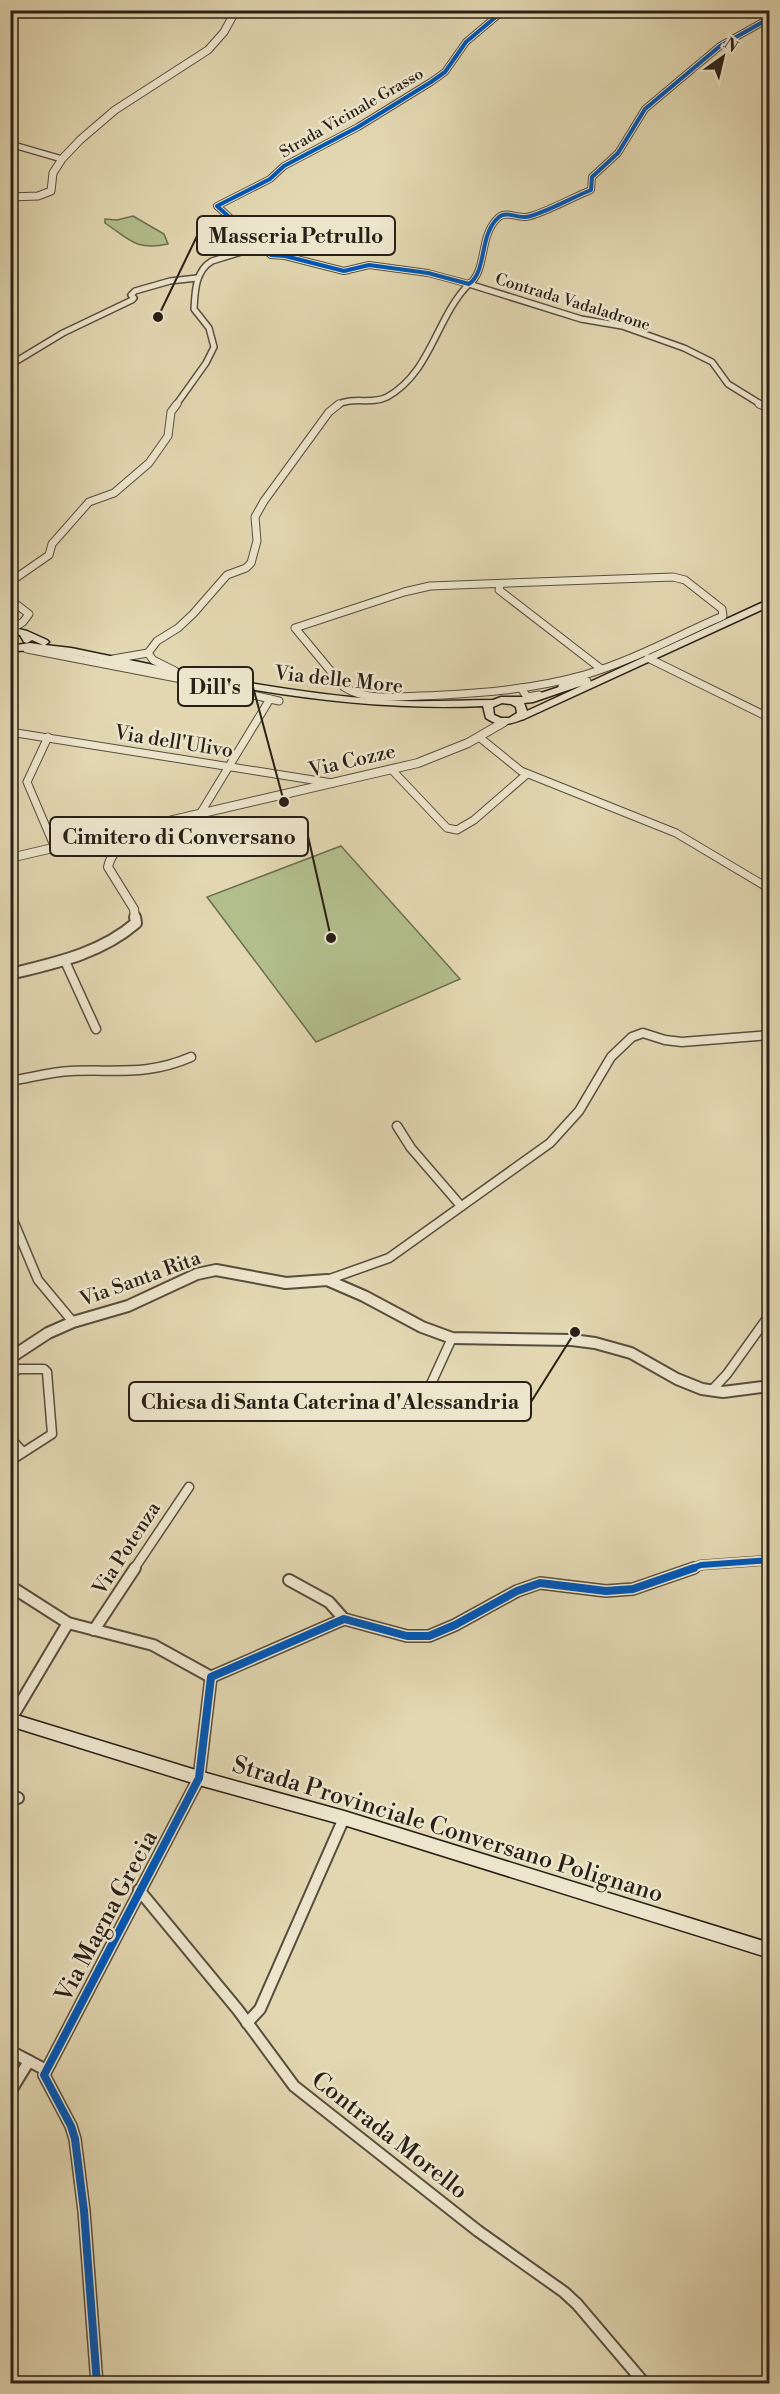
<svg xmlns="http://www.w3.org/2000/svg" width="780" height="2394" viewBox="0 0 780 2394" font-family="'Libre Bodoni',serif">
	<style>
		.green { fill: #b2be8c; stroke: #6e6f52; stroke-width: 1.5 }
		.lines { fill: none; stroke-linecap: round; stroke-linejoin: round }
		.minor-far3-casing { stroke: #584e3e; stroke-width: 8 }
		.minor-far2-casing { stroke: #584e3e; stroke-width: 9 }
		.minor-far1-casing { stroke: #584e3e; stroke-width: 11 }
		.minor-casing { stroke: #584e3e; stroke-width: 14 }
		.tertiary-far2-casing { stroke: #584e3e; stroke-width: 9 }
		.tertiary-far1-casing { stroke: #584e3e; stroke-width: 10 }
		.tertiary-casing { stroke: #584e3e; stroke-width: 14 }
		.secondary-casing { stroke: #2a2017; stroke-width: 3 }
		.minor-far3 { stroke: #ece5cc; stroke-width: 5 }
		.minor-far2 { stroke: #ece5cc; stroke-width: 7 }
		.minor-far1 { stroke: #ece5cc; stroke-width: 8 }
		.minor { stroke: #ece5cc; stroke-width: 10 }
		.tertiary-far2 { stroke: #ece5cc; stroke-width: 7 }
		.tertiary-far1 { stroke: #ece5cc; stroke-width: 8 }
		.tertiary { stroke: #ece5cc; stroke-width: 10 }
		.secondary { fill: #ece5cc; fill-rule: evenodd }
		.cycleway-far2-casing { stroke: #ece5cc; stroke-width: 6 }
		.cycleway-far1-casing { stroke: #ece5cc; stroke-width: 10 }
		.cycleway-casing { stroke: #ece5cc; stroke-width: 11 }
		.cycleway-far2 { stroke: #0057b8; stroke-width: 4 }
		.cycleway-far1 { stroke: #0057b8; stroke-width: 6 }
		.cycleway { stroke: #0057b8; stroke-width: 8 }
		.labels { text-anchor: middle; stroke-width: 5; stroke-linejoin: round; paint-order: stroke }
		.far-street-label { font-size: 16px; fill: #2a2017; stroke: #ece5cc }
		.street-label { font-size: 20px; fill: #2a2017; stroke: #ece5cc }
		.near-street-label { font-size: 24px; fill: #2a2017; stroke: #ece5cc }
		.leader { fill: none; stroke: #2a2017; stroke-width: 2 }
		.callout-dot { fill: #2a2017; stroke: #ece5cc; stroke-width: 2 }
		.callout { fill: #ece5cc; stroke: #2a2017; stroke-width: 2 }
		.callout-label { font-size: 21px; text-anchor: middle; font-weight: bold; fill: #2a2017 }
	</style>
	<rect width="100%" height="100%" fill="#e2d7b1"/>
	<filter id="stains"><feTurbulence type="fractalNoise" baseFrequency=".00333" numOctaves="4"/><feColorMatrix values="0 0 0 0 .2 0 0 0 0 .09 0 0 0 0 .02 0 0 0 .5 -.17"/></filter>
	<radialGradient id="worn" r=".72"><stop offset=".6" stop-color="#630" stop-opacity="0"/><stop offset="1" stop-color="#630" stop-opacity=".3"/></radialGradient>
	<g class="green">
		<path d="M133 216 164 234 168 244C135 251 129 239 105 223V219L117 220Z"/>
		<path d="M341 846 460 979 316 1042 207 897Z"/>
	</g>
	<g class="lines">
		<defs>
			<g id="minor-far3">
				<path d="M504 10 466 42 445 72 431 82 358 127 284 166 270 179 217 206 271 255 285 256 344 271 369 265 428 273 469 284C488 270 478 235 499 217 506 211 518 218 526 217 541 215 575 196 591 190L592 177 618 153 645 109 720 46 770 18"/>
				<path d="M10 144 62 159"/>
				<path d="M10 365 63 333 132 300 134 298 131 295 135 291 170 281 197 278"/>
				<path d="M176 405 206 363 214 347 209 328 194 309C195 292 195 271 212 261L261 246"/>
				<path d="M337 405C353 396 371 405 387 397 431 373 436 317 469 284L581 319 622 326 684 348 712 362 728 384 762 405"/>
			</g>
			<g id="minor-far2">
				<path d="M759 404 770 409"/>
				<path d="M673 577 685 580 722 609 723 616C677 636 632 661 584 675 530 690 475 694 420 696 396 697 365 701 344 687L295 628 404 592 430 586Z"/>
				<path d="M500 585 499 590 600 668"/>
				<path d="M10 630 23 622 29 614 12 601 13 580 49 555 52 544 89 502 114 493 149 463 168 436 171 412 177 404"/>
				<path d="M27 649 192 681 279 701"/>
				<path d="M148 653 157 641 178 628 193 614 227 575 246 568 251 563 257 541 255 517 264 501 329 412 339 404"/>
				<path d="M648 658 770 718"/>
				<path d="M113 659 148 653 153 660 175 671"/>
				<path d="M562 687 587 681"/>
				<path d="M521 688 527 697 539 695"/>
				<path d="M10 732 332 783"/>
				<path d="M48 737 27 782 55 848"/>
				<path d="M479 737 521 771 676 833 770 889"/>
				<path d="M392 770 447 828 457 830 474 820 527 774"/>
				<path d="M200 814 270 699"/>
			</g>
			<g id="minor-far1">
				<path d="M64 959 96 1029"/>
				<path d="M10 1081C30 1078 50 1072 71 1071 115 1069 148 1076 191 1057"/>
				<path d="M397 1126 411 1148 461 1206"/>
				<path d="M10 1213 38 1280 73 1322"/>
				<path d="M327 1280 389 1258 550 1143 579 1111 611 1057 632 1037 643 1033 665 1040 682 1042 770 1035"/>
				<path d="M10 1375 19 1369H44L47 1372 52 1434 10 1461"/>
				<path d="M711 1391 727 1374 770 1314"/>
				<path d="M433 1404 425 1397 452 1338"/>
				<path d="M10 1438 23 1452"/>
				<path d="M134 1569 189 1487"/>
				<path d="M690 1569 701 1565 770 1560"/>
			</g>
			<g id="minor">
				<path d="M289 1580 329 1602 344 1619"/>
				<path d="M10 1586 68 1623 153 1645 211 1677"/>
				<path d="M94 1630 135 1568"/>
				<path d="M11 1719 68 1623"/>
				<path d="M10 1795 18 1798"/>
				<path d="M139 1890 238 2010 294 2086 478 2231 564 2292 577 2304 645 2384"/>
				<path d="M247 2023 260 2009 344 1818"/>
				<path d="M10 2051 46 2070"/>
				<path d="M10 2092 29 2061"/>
				<path d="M97 2384 84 2211 75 2139 71 2126 44 2075 199 1778 211 1677 344 1619 407 1636H429L455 1625 517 1591 540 1583 606 1591 633 1589 694 1568"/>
			</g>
			<path id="tertiary-far2" d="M10 197 38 196 51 191 53 173 62 159 80 140 115 110 208 50 224 32 236 10"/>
			<g id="tertiary-far1">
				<path d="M10 858 418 763 468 743 504 722"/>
				<path d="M135 919 134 909 108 867C112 848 128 841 144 831"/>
			</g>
			<g id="tertiary">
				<path d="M10 974C55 963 100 954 136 923L135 917"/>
				<path d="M10 1358 48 1333 73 1322 128 1306 197 1274 216 1270 286 1283 327 1280 364 1296 422 1327 452 1338 572 1340 595 1343 631 1353 677 1379 702 1389 723 1392 770 1386"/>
			</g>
			<g id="secondary">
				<path d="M770 599V606L524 719C510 724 500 728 486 718L483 706C393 710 305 700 216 683 182 676 148 669 114 663 80 656 45 647 10 652V646L30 643 43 645 32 640 27 643 24 642 20 635 10 633V627L27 631 47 640 49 642 45 645 71 648C174 669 277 692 383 700 419 703 456 700 493 700L501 697H529L571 683 576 686 574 688 533 702 524 703 527 711ZM502 703 511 704 516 707 517 713 509 718H501L494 715 493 707Z"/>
				<path d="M10 1713 199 1771 344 1811 770 1943V1958L344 1825 199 1785 10 1726Z"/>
			</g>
		</defs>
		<use href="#minor-far3" class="minor-far3-casing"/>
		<use href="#minor-far2" class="minor-far2-casing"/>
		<use href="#minor-far1" class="minor-far1-casing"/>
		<use href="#minor" class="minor-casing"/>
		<use href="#tertiary-far2" class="tertiary-far2-casing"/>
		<use href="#tertiary-far1" class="tertiary-far1-casing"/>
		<use href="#tertiary" class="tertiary-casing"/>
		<use href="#secondary" class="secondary-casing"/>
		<use href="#minor-far3" class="minor-far3"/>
		<use href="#minor-far2" class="minor-far2"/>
		<use href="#minor-far1" class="minor-far1"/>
		<use href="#minor" class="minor"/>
		<use href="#tertiary-far2" class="tertiary-far2"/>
		<use href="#tertiary-far1" class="tertiary-far1"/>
		<use href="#tertiary" class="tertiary"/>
		<use href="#secondary" class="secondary"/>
		<defs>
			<path id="cycleway-far2" d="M504 10 466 42 445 72 431 82 358 127 284 166 270 179 217 206 271 255 285 256 344 271 369 265 428 273 469 284C488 270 478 235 499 217 506 211 518 218 526 217 541 215 575 196 591 190L592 177 618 153 645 109 720 46 770 18"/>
			<path id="cycleway-far1" d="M690 1569 701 1565 770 1560"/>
			<path id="cycleway" d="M97 2384 84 2211 75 2139 71 2126 44 2075 199 1778 211 1677 344 1619 407 1636H429L455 1625 517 1591 540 1583 606 1591 633 1589 694 1568"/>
		</defs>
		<use href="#cycleway-far2" class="cycleway-far2-casing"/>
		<use href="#cycleway-far1" class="cycleway-far1-casing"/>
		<use href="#cycleway" class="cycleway-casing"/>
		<use href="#cycleway-far2" class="cycleway-far2"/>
		<use href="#cycleway-far1" class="cycleway-far1"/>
		<use href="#cycleway" class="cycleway"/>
	</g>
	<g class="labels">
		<g class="far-street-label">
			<text transform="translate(351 112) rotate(-30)" y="6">Strada Vicinale Grasso</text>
			<text transform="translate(573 301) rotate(17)" y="6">Contrada Vadaladrone</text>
		</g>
		<g class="street-label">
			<text transform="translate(339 679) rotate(6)" y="7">Via delle More</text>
			<text transform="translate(174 741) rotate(9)" y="7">Via dell'Ulivo</text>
			<text transform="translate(352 760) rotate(-13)" y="7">Via Cozze</text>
			<text transform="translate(140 1278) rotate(-20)" y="7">Via Santa Rita</text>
			<text transform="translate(126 1548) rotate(-57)" y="7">Via Potenza</text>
		</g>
		<g class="near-street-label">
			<text transform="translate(448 1829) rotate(17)" y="8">Strada Provinciale Conversano Polignano</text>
			<text transform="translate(106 1916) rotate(-62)" y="8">Via Magna Grecia</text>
			<text transform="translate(390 2135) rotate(38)" y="8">Contrada Morello</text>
		</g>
	</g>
	<path class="leader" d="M158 317L197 236M284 802L253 687M331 938L308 836M575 1332L531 1402"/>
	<g class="callout-dot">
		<circle cx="158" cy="317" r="6"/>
		<circle cx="284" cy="802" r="6"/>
		<circle cx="331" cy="938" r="6"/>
		<circle cx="575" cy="1332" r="6"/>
	</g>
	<g class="callout">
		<rect x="197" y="216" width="198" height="39" rx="6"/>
		<rect x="178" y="667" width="75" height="39" rx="6"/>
		<rect x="50" y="817" width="258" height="39" rx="6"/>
		<rect x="129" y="1382" width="402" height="39" rx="6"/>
	</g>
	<g class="callout-label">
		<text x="296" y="243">Masseria Petrullo</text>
		<text x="215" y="694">Dill's</text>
		<text x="179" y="844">Cimitero di Conversano</text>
		<text x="330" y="1409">Chiesa di Santa Caterina d'Alessandria</text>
	</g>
	<rect width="780" height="2394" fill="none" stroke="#e2d7b1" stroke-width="36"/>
	<rect x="12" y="12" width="756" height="2370" fill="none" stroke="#2a2017" stroke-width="3"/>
	<rect x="18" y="18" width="744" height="2358" fill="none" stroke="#2a2017" stroke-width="1.5"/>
	<g transform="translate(723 57) rotate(34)" stroke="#ece5cc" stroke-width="4.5" paint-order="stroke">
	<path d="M0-4.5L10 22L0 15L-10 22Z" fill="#2a2017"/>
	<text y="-9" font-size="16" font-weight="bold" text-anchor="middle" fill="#2a2017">N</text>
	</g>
	<rect width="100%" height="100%" filter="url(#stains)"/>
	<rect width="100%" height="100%" fill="url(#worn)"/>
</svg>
